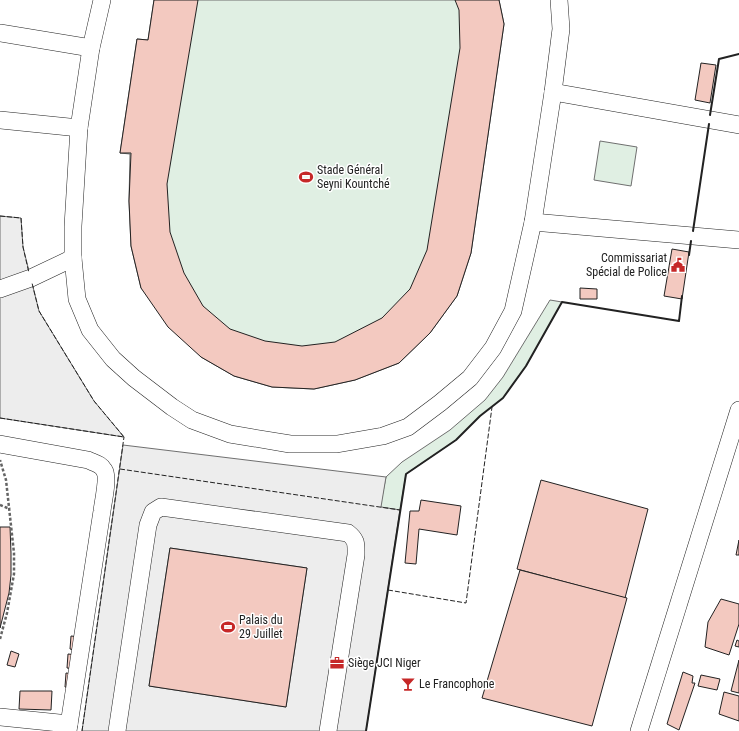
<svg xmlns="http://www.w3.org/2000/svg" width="739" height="731" viewBox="0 0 739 731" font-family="'Roboto Condensed',sans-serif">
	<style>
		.green { fill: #e0efe3; stroke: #6f6f6f }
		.parking { fill: #ededed; stroke: #6f6f6f; fill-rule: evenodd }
		.building { fill: #f3c9c0; stroke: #222 }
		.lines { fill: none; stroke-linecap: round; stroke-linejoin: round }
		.minor-casing { stroke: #222; stroke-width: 18 }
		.path { stroke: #646464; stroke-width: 2.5; stroke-dasharray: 3 2; stroke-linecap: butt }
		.minor { stroke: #fff; stroke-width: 17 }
		.fence { stroke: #222; stroke-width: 1; stroke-dasharray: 5 2; stroke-linecap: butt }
		.wall { stroke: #222; stroke-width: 2 }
		.labels { text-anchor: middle; stroke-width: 3; stroke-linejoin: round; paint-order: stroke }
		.poi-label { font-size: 12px; fill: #222; stroke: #fff; text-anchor: start }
	</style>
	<rect width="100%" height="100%" fill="#fff"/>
	<g class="green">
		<path d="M154 0H499L504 24 471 253 457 296 430 333 399 363 355 380 314 389 272 387 234 376 201 357 141 288 131 246 129 201 130 154 120 153 137 39 148 40Z"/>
		<path d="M600 141 637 147 631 186 594 180Z"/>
		<path d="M550 300 562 302 526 366 503 398 480 416 456 440 406 474 400 510 380 507 386 477 402 462 450 430 485 400 503 377Z"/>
	</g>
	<g class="parking">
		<path d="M0 216 21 218 23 247 39 311 94 401 124 437 0 418Z"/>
		<path d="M123 445 386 477 381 507 400 510 366 731H82ZM170 548 307 568 286 707 149 686Z"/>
	</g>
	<g class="building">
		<path d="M154 0H198L167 184 170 232 184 273 203 306 230 329 265 341 302 346 335 342 382 318 410 289 427 250 460 48 459 10 455 0H499L504 24 471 253 457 296 430 333 399 363 355 380 314 389 272 387 234 376 201 357 168 327 141 288 131 246 129 201 131 153H120L137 39 148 40Z"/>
		<path d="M701 63 716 65 710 103 695 100Z"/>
		<path d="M672 249 689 252 682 299 664 296Z"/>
		<path d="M580 288 597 289V299H580Z"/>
		<path d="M541 480 648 509 625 598 517 569Z"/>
		<path d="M421 500 461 506 457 535 419 529 416 564 405 563 410 511H419Z"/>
		<path d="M0 527H10L11 553V575L9 593 0 628Z"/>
		<path d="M739 540V555H736Z"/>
		<path d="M170 548 307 568 286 707 149 686Z"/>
		<path d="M520 570 627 598 592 726 482 698Z"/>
		<path d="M721 599 739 604V624L729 655 705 647 708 622Z"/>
		<path d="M71 636 81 637 79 651 70 649Z"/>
		<path d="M737 640 739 641V647L735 646Z"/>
		<path d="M11 651 19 654 15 667 7 665Z"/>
		<path d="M68 654 78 655 76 669 67 668Z"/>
		<path d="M739 660V693L731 691Z"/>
		<path d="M683 672 693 676 692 683H695L679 730 667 724Z"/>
		<path d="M66 673 75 674 74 688 65 687Z"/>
		<path d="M701 675 720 679 717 690 698 686Z"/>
		<path d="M20 691H52L51 710 19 709Z"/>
		<path d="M724 692 739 696V721L719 714Z"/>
	</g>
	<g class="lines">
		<defs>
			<g id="minor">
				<path d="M102 0 91 48 79 128 73 226V258L77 299 90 330 113 359 134 378 172 407 192 420 230 434 290 444H337L383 436 408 427 440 403 470 378 493 348 513 311 533 222 553 92 561 29 559 0"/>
				<path d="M0 33 91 48"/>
				<path d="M553 92 739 125"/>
				<path d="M0 120 79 128"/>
				<path d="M533 222 739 240"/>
				<path d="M0 289 31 278 73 258"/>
				<path d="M0 444 88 460C94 463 101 464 104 470 109 477 103 502 102 511L68 731"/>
				<path d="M0 717 69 724"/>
				<path d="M117 731 148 525 153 512 161 507 348 533C357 540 356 544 356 555L328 731"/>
				<path d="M639 731 739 410"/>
			</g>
		</defs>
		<use href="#minor" class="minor-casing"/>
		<g class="path">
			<path d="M0 505 10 509"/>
			<path d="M0 639 7 613 14 574V553L6 480 0 460"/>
		</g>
		<use href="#minor" class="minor"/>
		<g class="fence">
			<path d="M0 216 21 218 23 247 29 273"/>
			<path d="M0 418 124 437 94 401 39 311 32 283"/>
			<path d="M120 469 400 510"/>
			<path d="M388 590 466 603 492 407"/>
			<path d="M82 731 124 437"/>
		</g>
		<g class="wall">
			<path d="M710 115 719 59 739 54"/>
			<path d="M693 231 709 124"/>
			<path d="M689 255 691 241"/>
			<path d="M366 731 406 474 456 440 480 416 503 398 526 366 562 302 679 321 682 296"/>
		</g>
	</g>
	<defs>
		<symbol id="stadium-bare" viewBox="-9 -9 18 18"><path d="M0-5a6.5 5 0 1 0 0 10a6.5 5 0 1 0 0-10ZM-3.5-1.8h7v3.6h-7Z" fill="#c62828" stroke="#fff" stroke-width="2.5" paint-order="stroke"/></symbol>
		<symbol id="civic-bare" viewBox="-9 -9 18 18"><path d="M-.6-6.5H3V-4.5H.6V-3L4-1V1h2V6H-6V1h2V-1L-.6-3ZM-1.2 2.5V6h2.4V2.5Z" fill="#c62828" stroke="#fff" stroke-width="2.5" paint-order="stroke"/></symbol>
		<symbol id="office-bare" viewBox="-9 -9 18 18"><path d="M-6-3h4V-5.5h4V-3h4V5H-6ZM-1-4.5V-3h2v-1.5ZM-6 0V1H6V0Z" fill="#c62828" stroke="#fff" stroke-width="2.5" paint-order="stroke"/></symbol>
		<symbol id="bar-bare" viewBox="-9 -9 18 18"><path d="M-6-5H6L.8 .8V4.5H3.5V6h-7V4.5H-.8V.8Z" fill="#c62828" stroke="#fff" stroke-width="2.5" paint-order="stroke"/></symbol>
	</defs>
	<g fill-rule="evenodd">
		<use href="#stadium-bare" x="296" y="167" width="20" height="20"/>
		<use href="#civic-bare" x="668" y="255" width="20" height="20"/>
		<use href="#stadium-bare" x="218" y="617" width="20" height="20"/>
		<use href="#office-bare" x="327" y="653" width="20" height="20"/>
		<use href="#bar-bare" x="398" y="674" width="20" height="20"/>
	</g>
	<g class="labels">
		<g class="poi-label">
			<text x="317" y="174">Stade Général<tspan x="317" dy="14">Seyni Kountché</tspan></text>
			<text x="667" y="262" text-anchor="end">Commissariat<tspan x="667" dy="14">Spécial de Police</tspan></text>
			<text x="239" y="624">Palais du<tspan x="239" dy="14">29 Juillet</tspan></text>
			<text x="348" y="667">Siège JCI Niger</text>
			<text x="419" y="688">Le Francophone</text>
		</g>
	</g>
</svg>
